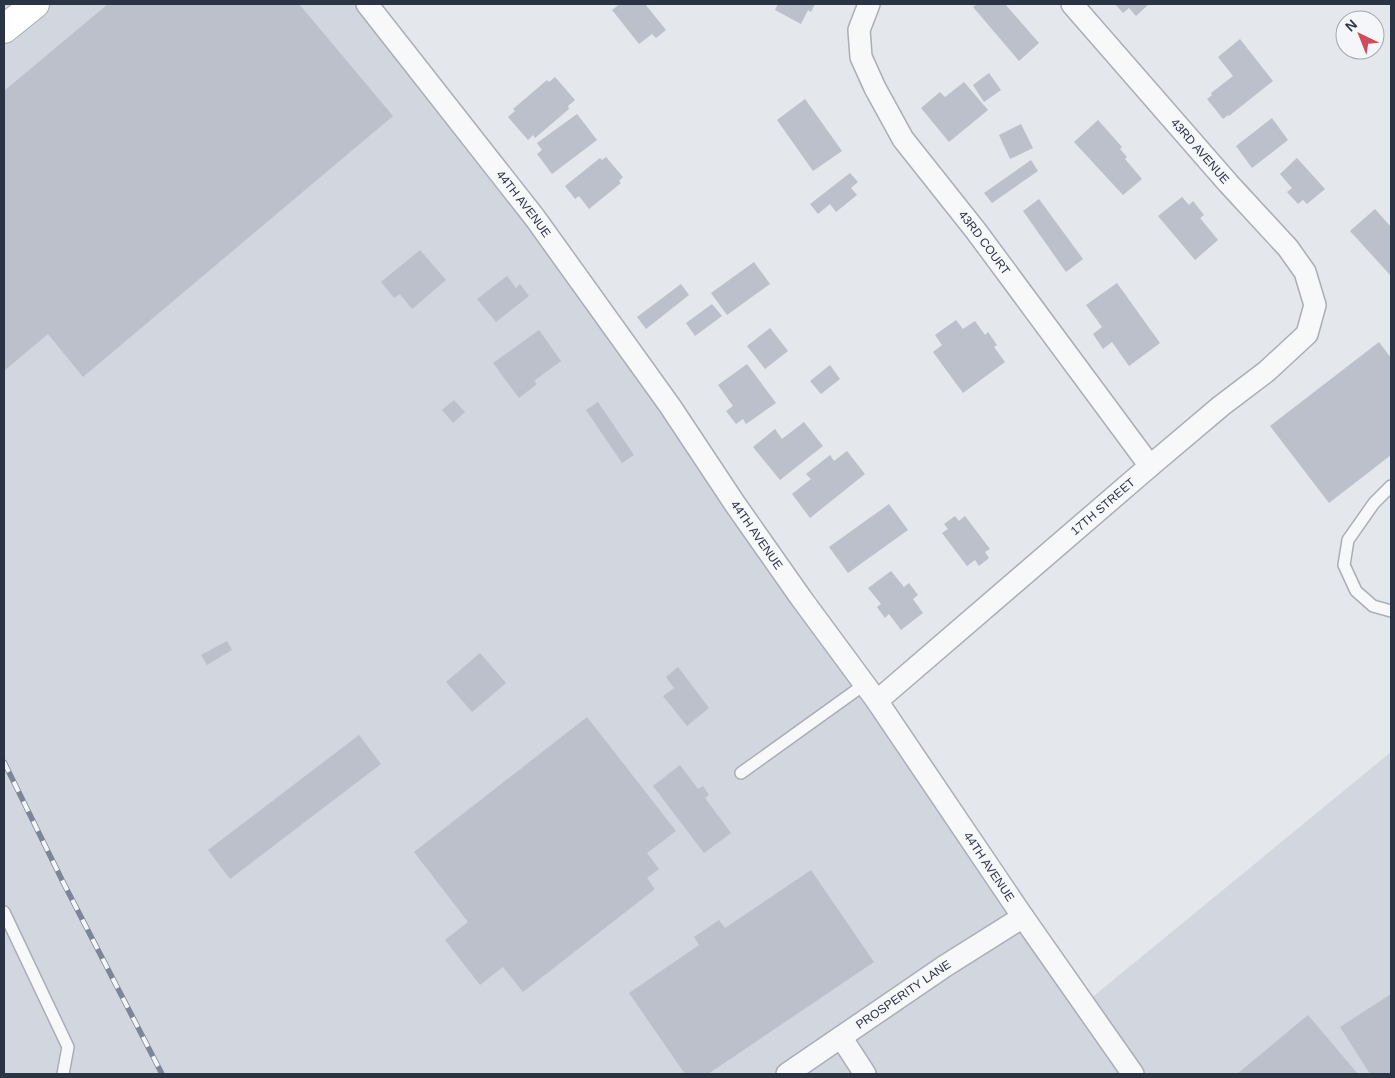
<svg xmlns="http://www.w3.org/2000/svg" width="1395" height="1078" viewBox="0 0 1395 1078" font-family="Arial,sans-serif">
	<style>
		.built { fill: #d2d6de }
		.building { fill: #bbc0ca }
		.lines { fill: none; stroke-linecap: round; stroke-linejoin: round }
		.lane-casing { stroke: #a9aeb7; stroke-width: 14 }
		.street-casing { stroke: #a9aeb7; stroke-width: 24 }
		.secondary-casing { stroke: #a9aeb7; stroke-width: 30 }
		.lane { stroke: #f7f8fa; stroke-width: 11 }
		.street { stroke: #f7f8fa; stroke-width: 21 }
		.secondary { stroke: #fff; stroke-width: 28 }
		.rail-casing { stroke: #7d8696; stroke-width: 5.5 }
		.rail { stroke: #f4f6f9; stroke-width: 4; stroke-dasharray: 11; stroke-linecap: butt }
		.labels { text-anchor: middle; stroke-width: 4; stroke-linejoin: round; paint-order: stroke }
		.street-label { font-size: 12px; fill: #2b3445; stroke: #f4f6f9 }
	</style>
	<rect width="100%" height="100%" fill="#e4e7ec"/>
	<path class="built" d="M4 4H369L1084 1004 1391 752V1074H4Z"/>
	<g class="building">
		<path d="M108 4H299L393 116 83 377 48 334 4 371V91Z"/>
		<path d="M620 4H645L666 30 656 38 652 34 639 44 612 10Z"/>
		<path d="M778 4H815L811 12 808 10 801 24 775 10Z"/>
		<path d="M977 4H1005L1039 43 1019 61 973 7Z"/>
		<path d="M1115 4H1149L1136 16 1129 8 1123 13Z"/>
		<path d="M1240 39 1273 81 1229 116 1228 115 1223 119 1207 99 1212 95 1211 93 1233 76 1218 57Z"/>
		<path d="M989 73 1001 90 984 102 973 85Z"/>
		<path d="M555 77 575 100 568 106 569 109 535 138 533 135 528 140 508 117 515 111 513 109 547 80 549 82Z"/>
		<path d="M964 82 988 110 949 142 921 108 940 92 945 97Z"/>
		<path d="M805 99 842 151 813 171 777 120Z"/>
		<path d="M577 114 597 140 552 174 537 154 542 150 537 143Z"/>
		<path d="M1272 118 1288 140 1252 168 1236 146Z"/>
		<path d="M1098 120 1122 147 1120 149 1127 157 1125 159 1142 179 1123 195 1074 142Z"/>
		<path d="M1021 124 1033 148 1010 159 999 135Z"/>
		<path d="M606 157 623 177 619 181 621 183 589 209 579 196 575 199 565 186 600 158 602 160Z"/>
		<path d="M1297 158 1325 189 1307 204 1303 200 1298 204 1287 192 1292 188 1280 174Z"/>
		<path d="M1031 160 1038 171 992 203 984 193Z"/>
		<path d="M850 173 858 182 851 188 857 195 836 212 830 204 818 214 810 204Z"/>
		<path d="M1182 197 1189 205 1193 201 1204 215 1200 218 1218 240 1195 260 1158 216Z"/>
		<path d="M1039 199 1083 259 1066 272 1023 211Z"/>
		<path d="M1375 209 1391 227V276L1350 231Z"/>
		<path d="M420 250 446 280 412 309 400 294 394 298 381 282Z"/>
		<path d="M754 262 770 284 727 315 711 293Z"/>
		<path d="M507 276 516 288 520 284 529 296 496 322 477 299Z"/>
		<path d="M1117 283 1160 343 1129 366 1112 342 1103 349 1093 334 1102 327 1086 305Z"/>
		<path d="M681 284 689 295 646 329 637 317Z"/>
		<path d="M712 304 722 316 695 336 686 323Z"/>
		<path d="M956 320 963 329 975 321 985 335 988 332 997 345 994 347 1005 362 963 393 933 352 942 345 935 335Z"/>
		<path d="M770 328 788 351 765 369 747 346Z"/>
		<path d="M539 330 561 361 534 381 537 384 519 398 493 363Z"/>
		<path d="M1379 342 1391 358V455L1329 503 1270 426Z"/>
		<path d="M747 364 776 403 746 424 743 419 736 424 726 411 733 406 718 385Z"/>
		<path d="M830 365 840 379 821 394 810 381Z"/>
		<path d="M454 400 465 412 453 423 442 410Z"/>
		<path d="M598 402 634 455 622 463 586 410Z"/>
		<path d="M804 422 823 446 780 480 753 447 775 429 782 439Z"/>
		<path d="M847 451 865 474 810 518 792 494 811 479 806 474 830 455 834 461Z"/>
		<path d="M889 504 908 530 848 573 829 547Z"/>
		<path d="M955 516 959 521 965 516 990 549 985 552 989 558 979 566 975 560 967 566 942 533 948 529 944 524Z"/>
		<path d="M891 571 904 587 909 583 918 595 913 599 923 613 901 630 889 614 885 618 877 607 881 604 868 588Z"/>
		<path d="M227 641 232 650 207 665 201 655Z"/>
		<path d="M480 653 506 683 472 712 446 682Z"/>
		<path d="M678 667 709 708 687 726 663 696 674 688 666 677Z"/>
		<path d="M587 717 676 831 647 853 659 869 647 878 655 889 523 992 503 967 480 985 445 940 468 922 414 852Z"/>
		<path d="M359 735 381 764 230 879 208 850Z"/>
		<path d="M680 765 698 789 703 786 709 795 705 798 731 833 704 853 653 786Z"/>
		<path d="M811 870 874 962 708 1074H685L629 993 699 945 694 937 719 920 725 928Z"/>
		<path d="M1391 994V1074H1370L1340 1027Z"/>
		<path d="M1308 1015 1358 1074H1237Z"/>
	</g>
	<g class="lines">
		<defs>
			<g id="lane">
				<path d="M1391 486 1374 503 1348 540 1344 565 1356 591 1373 606 1391 611"/>
				<path d="M741 773 865 684"/>
				<path d="M4 912 68 1047 63 1074"/>
			</g>
			<g id="street">
				<path id="s1" d="M367 4 535 218 670 406 735 504 801 598 877 701 1023 917 1133 1074"/>
				<path id="s2" d="M869 4 859 30 861 57 875 88 903 139 976 231 1150 466"/>
				<path id="s3" d="M877 701 1150 466 1221 406 1267 371 1307 334 1315 305 1305 272 1288 248 1228 183 1072 4"/>
				<path d="M841 1037 865 1074"/>
				<path id="s4" d="M787 1074 945 966 1023 917"/>
			</g>
			<path id="secondary" d="M4 29 35 4"/>
		</defs>
		<use href="#lane" class="lane-casing"/>
		<use href="#street" class="street-casing"/>
		<use href="#secondary" class="secondary-casing"/>
		<use href="#lane" class="lane"/>
		<use href="#street" class="street"/>
		<use href="#secondary" class="secondary"/>
		<defs>
			<path id="rail" d="M4 762 63 882 162 1074"/>
		</defs>
		<use href="#rail" class="rail-casing"/>
		<use href="#rail" class="rail"/>
	</g>
	<g class="labels">
		<g class="street-label">
			<text transform="translate(1200 151) rotate(49)" y="4">43RD AVENUE</text>
			<text dy="4" stroke="none"><textPath href="#s1" startOffset="254">44TH AVENUE</textPath></text>
			<text dy="4" stroke="none"><textPath href="#s2" startOffset="279">43RD COURT</textPath></text>
			<text dy="4" stroke="none"><textPath href="#s3" startOffset="298">17TH STREET</textPath></text>
			<text dy="4" stroke="none"><textPath href="#s1" startOffset="659">44TH AVENUE</textPath></text>
			<text dy="4" stroke="none"><textPath href="#s1" startOffset="1064">44TH AVENUE</textPath></text>
			<text dy="4" stroke="none"><textPath href="#s4" startOffset="141">PROSPERITY LANE</textPath></text>
		</g>
	</g>
	<rect width="1395" height="1078" fill="none" stroke="#2b3445" stroke-width="10"/>
	<g transform="translate(1360 35) rotate(317)"><circle r="24" fill="#f4f6f9" stroke="#a4a8b1"/>
	<path d="M0-4L9 19L0 12L-9 19Z" fill="#d1495b"/>
	<text y="-8" font-size="14" font-weight="bold" text-anchor="middle" fill="#2b3445">N</text>
	</g>
</svg>
